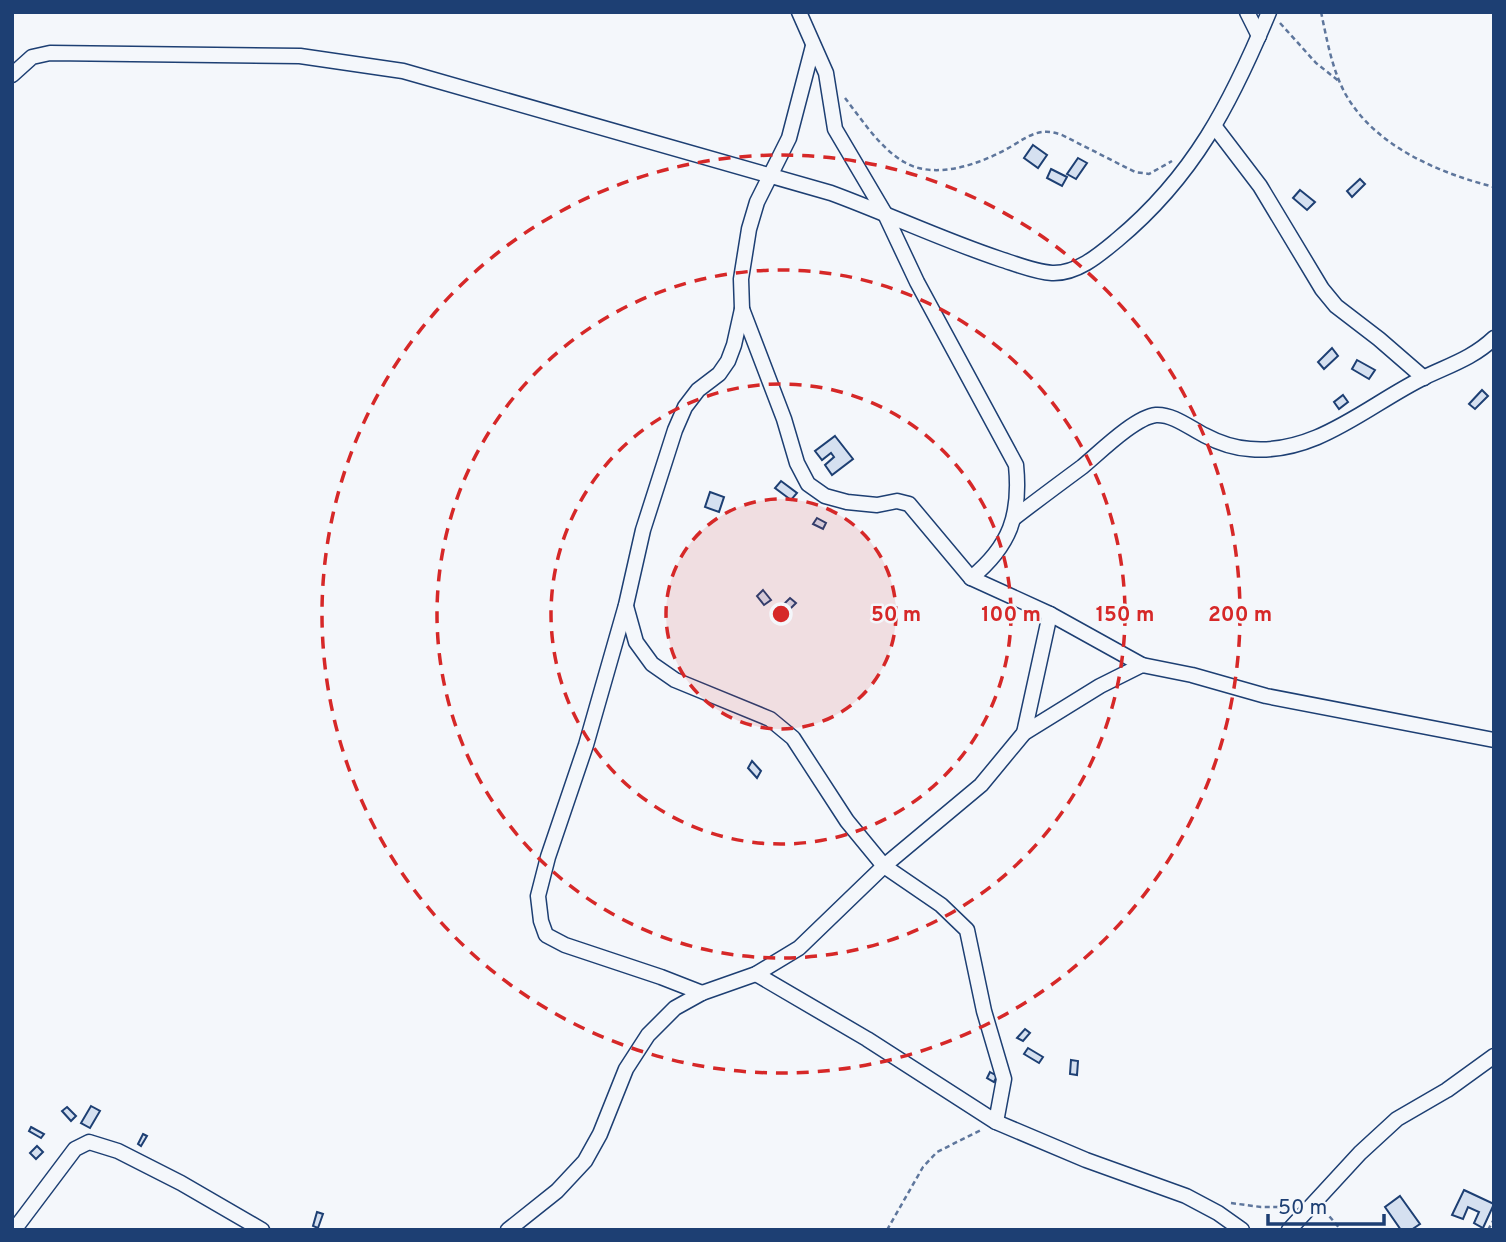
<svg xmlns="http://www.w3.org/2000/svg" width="1506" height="1242" viewBox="0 0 1506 1242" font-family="Overpass,sans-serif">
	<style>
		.building { fill: #d5e0f0; stroke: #1d3f73; stroke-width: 2 }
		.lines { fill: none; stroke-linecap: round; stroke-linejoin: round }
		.street-casing { stroke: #1d3f73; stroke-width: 17 }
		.path { stroke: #5e769c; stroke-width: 2.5; stroke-dasharray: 5 3.5; stroke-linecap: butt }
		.street { stroke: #f4f7fb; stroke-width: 14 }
		.ring { fill: none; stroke: #d62828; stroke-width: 3.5; stroke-dasharray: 12 9 }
		.centre { fill: #d62828; stroke: #f4f7fb; stroke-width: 3.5 }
		.ring-label { font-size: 21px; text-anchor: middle; font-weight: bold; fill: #d62828; stroke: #f4f7fb; stroke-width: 5; stroke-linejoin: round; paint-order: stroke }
	</style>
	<rect width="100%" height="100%" fill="#f4f7fb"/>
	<g class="building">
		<path d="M1033 145 1047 155 1038 168 1024 158Z"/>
		<path d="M1078 158 1087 163 1076 179 1067 174Z"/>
		<path d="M1051 169 1067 177 1062 186 1047 178Z"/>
		<path d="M1360 179 1365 184 1352 197 1347 191Z"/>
		<path d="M1300 190 1315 202 1307 210 1293 198Z"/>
		<path d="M1332 348 1338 356 1324 369 1318 362Z"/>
		<path d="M1357 360 1375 370 1369 379 1352 369Z"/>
		<path d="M1482 390 1488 396 1475 409 1469 404Z"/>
		<path d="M1343 395 1348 402 1339 409 1334 402Z"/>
		<path d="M835 436 853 459 832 475 825 465 834 457 831 453 822 460 815 451Z"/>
		<path d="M781 481 797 493 791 500 775 488Z"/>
		<path d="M710 492 724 497 719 512 705 507Z"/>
		<path d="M817 518 826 523 823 529 813 524Z"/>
		<path d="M763 590 771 600 764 605 757 596Z"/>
		<path d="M790 598 796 603 788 611 782 606Z"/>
		<path d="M752 761 761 771 757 778 748 768Z"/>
		<path d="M1025 1029 1030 1033 1023 1041 1017 1038Z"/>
		<path d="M1028 1048 1043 1057 1039 1063 1024 1054Z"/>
		<path d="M1071 1060 1078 1061 1077 1075 1070 1074Z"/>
		<path d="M990 1072 997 1076 994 1082 987 1078Z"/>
		<path d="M91 1106 100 1111 90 1128 81 1123Z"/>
		<path d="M67 1107 76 1116 71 1121 62 1111Z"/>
		<path d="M31 1127 44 1134 41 1138 29 1131Z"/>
		<path d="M143 1134 147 1136 141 1146 138 1144Z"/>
		<path d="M37 1146 43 1152 36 1159 30 1153Z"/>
		<path d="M1464 1190 1494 1204 1483 1228 1474 1223 1479 1212 1468 1207 1463 1219 1452 1215Z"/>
		<path d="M1400 1196 1420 1224 1411 1230H1401L1385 1207Z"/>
		<path d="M317 1212 323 1214 318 1228 313 1226Z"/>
	</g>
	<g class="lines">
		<defs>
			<g id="street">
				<path d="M799 12 826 73 835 129 884 212 917 282 1016 465C1021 515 1010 546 971 578"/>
				<path d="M1247 12 1259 36"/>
				<path d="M12 75 32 57 50 53 300 56 403 71 831 193C888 214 943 240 1000 259 1016 264 1035 272 1052 273 1077 274 1099 255 1117 240 1194 176 1231 103 1269 12"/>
				<path d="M1215 127 1260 186 1322 289 1336 306 1379 339 1424 378"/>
				<path d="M742 309 784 419 797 463 808 484 825 496 847 502 877 505 897 501 909 504 971 578 1050 614 1142 665"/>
				<path d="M1014 518C1036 501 1059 484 1082 467 1099 453 1135 417 1156 415 1173 414 1190 428 1204 435 1219 443 1233 448 1250 449 1317 455 1369 404 1425 377 1450 365 1473 358 1494 338"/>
				<path d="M626 606 636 642 652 664 675 680 770 719 793 738 847 821 884 866 941 905 967 930 984 1011 1004 1079 996 1122"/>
				<path d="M1024 733 1050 614"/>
				<path d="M756 974 867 1039 996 1122 1086 1160 1186 1196 1218 1213 1242 1230"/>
				<path d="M702 993 661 977 565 945 546 935 541 921 538 896 548 857 586 745 626 605 643 530 675 430 685 407 698 390 719 374 728 361 734 345 742 309 741 279 749 229 757 202 789 138 813 46"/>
				<path d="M14 1230 75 1149 89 1142 118 1151 181 1183 262 1230"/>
				<path d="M508 1230 557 1191 585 1161 600 1134 626 1069 648 1035 675 1008 702 993 756 974 799 948 884 866 981 785 1024 733 1100 686 1142 665 1192 675 1266 696 1494 740"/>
				<path d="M1289 1230 1360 1153 1397 1119 1447 1090 1494 1056"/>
			</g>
		</defs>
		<use href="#street" class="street-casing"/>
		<g class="path">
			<path d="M1321 12C1327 40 1332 70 1346 95 1376 147 1439 173 1494 187"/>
			<path d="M1280 23 1316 63 1340 82"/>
			<path d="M845 98C862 120 880 148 904 162 936 181 983 163 1012 146 1030 135 1041 127 1062 135L1135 172 1149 174 1172 161"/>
			<path d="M1231 1203 1261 1207H1291"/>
			<path d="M1324 1210 1341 1230"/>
			<path d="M887 1230 923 1167 937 1152 981 1130"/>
			<path d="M1488 1230 1494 1219"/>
		</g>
		<use href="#street" class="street"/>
	</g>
	<circle cx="781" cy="614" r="115" fill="#d62828" fill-opacity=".12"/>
	<g class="ring">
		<circle cx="781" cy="614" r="115"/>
		<circle cx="781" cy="614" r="230"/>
		<circle cx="781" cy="614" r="344"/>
		<circle cx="781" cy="614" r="459"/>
	</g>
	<circle cx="781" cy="614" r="10" class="centre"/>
	<g class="ring-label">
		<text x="896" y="621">50 m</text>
		<text x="1011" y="621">100 m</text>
		<text x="1125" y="621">150 m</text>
		<text x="1240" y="621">200 m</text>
	</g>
	<rect width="1506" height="1242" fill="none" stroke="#1d3f73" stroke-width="28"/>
	<path d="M1268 1214v10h116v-10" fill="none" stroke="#1d3f73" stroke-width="3.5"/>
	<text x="1278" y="1214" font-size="21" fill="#1d3f73" stroke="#f4f7fb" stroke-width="5" paint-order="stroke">50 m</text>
</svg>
